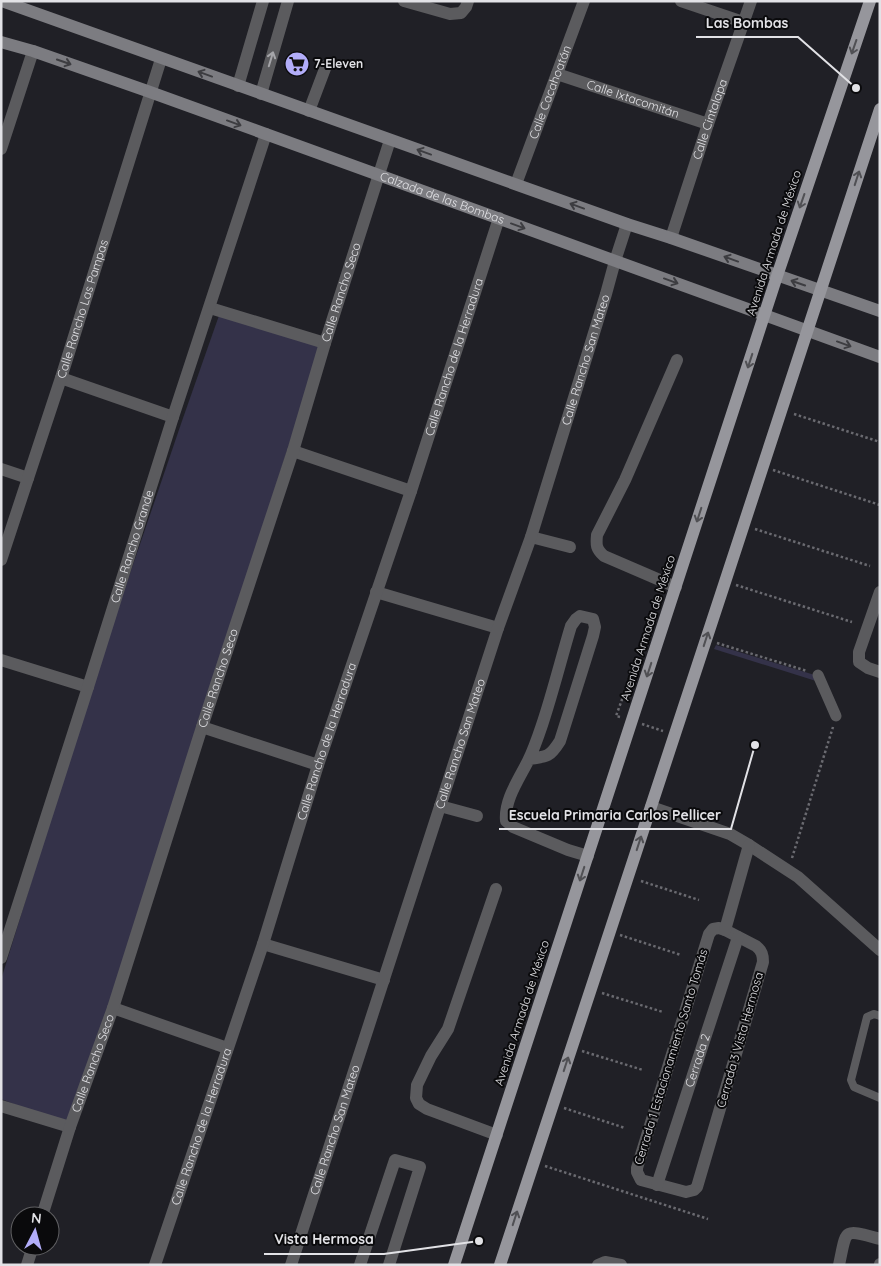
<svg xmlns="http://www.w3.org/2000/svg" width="881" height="1266" viewBox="0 0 881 1266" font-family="Quicksand,sans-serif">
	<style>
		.green { fill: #343249 }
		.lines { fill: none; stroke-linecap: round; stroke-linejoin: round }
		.path { stroke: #6a6a70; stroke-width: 2.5; stroke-dasharray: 2.5 2.5; stroke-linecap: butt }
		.service { stroke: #5b5b5e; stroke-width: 8 }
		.pedestrian { stroke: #5b5b5e; stroke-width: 11 }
		.minor { stroke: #5b5b5e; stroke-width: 12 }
		.secondary { stroke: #7c7c81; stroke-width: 12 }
		.primary { stroke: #96969c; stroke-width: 12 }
		.oneway { stroke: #505054 }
		.oneway2 { stroke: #a5a5a9 }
		.oneway3 { stroke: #3d3d41 }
		.labels { text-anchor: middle; stroke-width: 4; stroke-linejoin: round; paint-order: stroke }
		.poi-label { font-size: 12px; font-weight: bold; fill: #e2e2e6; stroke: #0a0a0c; text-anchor: start }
		.street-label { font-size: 12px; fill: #e2e2e6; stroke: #0a0a0c }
		.leader { fill: none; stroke: #e2e2e6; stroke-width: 2 }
		.callout-dot { fill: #e2e2e6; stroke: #0a0a0c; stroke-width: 2 }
		.callout-label { font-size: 14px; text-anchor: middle; font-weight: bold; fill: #e2e2e6; stroke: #0a0a0c; stroke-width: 4; stroke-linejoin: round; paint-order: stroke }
	</style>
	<rect width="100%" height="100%" fill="#202026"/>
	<g class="green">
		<path d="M222 307 323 339 70 1126 1 1099V980L91 688 182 421Z"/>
		<path d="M716 645 818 676 816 681 714 649Z"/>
	</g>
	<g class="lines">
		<g class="path">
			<path d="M794 414 880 442"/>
			<path d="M773 470 880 505"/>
			<path d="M755 529 870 566"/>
			<path d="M736 585 852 622"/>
			<path d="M717 643 807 671"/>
			<path d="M620 717 616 716 624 694 627 695"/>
			<path d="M642 724 663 731"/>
			<path d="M792 858 833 727"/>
			<path d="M641 881 699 900"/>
			<path d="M620 935 681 955"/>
			<path d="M602 993 663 1012"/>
			<path d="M582 1051 643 1070"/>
			<path d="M564 1108 625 1128"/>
			<path d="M545 1166 708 1219"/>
		</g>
		<path class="service" d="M880 1016 874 1014 867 1017 851 1080 854 1087 880 1098"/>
		<path class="pedestrian" d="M818 675 836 716"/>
		<g class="minor">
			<path d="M404 1 450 14 461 13 466 7 468 1"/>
			<path d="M681 1 743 22"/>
			<path id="s1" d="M557 74 708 124"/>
			<path d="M238 86 263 1"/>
			<path d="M261 94 288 1"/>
			<path d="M309 111 326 66"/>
			<path d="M1 149 33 51"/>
			<path id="s2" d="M516 184 584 1"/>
			<path id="s3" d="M671 238 708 124 751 1"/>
			<path d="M210 308 325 343"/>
			<path d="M61 378 173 417"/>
			<path d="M293 451 411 491"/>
			<path d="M1 469 28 478"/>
			<path d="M531 537 570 547"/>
			<path id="s4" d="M1 560 61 378 161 59"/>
			<path d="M676 587 604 556C596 549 596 545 597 535L625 480 677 360"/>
			<path d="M376 592 498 628"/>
			<path d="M880 592 859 652V662L868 668 880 672"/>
			<path d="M1 660 88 687"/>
			<path d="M202 727 318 765"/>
			<path d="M529 759C547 757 550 757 560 741L593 636 595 627 593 619 580 616 576 619 571 626C561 659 553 692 542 725 538 737 534 749 528 761 519 779 504 800 506 821L513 827 568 850 588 856"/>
			<path d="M440 806 477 816"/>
			<path d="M651 807 730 834 749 845 798 877 880 950"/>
			<path d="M496 889 448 1029 431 1056 417 1085 416 1098 419 1104 427 1109 497 1135"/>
			<path d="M719 928 725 930 756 946C762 951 763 955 763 962L697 1187 694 1190 686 1192 641 1180 637 1172V1168L709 934 713 929Z"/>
			<path d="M725 930 749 845"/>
			<path d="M263 944 384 980"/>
			<path id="s5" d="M1 958 88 687 173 417 266 134"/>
			<path d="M113 1008 227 1048"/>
			<path d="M1 1106 70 1127"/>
			<path id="s6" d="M657 1185 738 937"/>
			<path id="s7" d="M42 1216 70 1127 113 1008 202 727 293 451 325 343 390 140"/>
			<path d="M27 1265 33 1246"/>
			<path id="s8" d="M155 1265 263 944 318 765 411 491 499 218"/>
			<path id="s9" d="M291 1265 498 628 531 537 606 294 615 261 627 224"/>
			<path d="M360 1265 395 1160 420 1167 389 1265"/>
			<path d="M598 1265 605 1262 621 1265"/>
			<path d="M839 1265C847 1228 842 1229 880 1239"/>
			<path d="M880 1265V1264"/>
		</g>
		<g class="secondary">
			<path d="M2 1 627 224 671 238 880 311"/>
			<path id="s10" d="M1 42 33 51 150 92 880 357"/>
		</g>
		<g class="primary">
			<path d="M454 1265 777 276 870 1"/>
			<path d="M500 1265 725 582 880 109"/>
		</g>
	</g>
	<defs><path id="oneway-shaft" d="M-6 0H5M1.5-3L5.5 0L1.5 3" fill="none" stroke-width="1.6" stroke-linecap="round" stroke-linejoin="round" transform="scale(1.25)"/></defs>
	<g class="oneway">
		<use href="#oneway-shaft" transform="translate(854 47) rotate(109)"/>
		<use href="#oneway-shaft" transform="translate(857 178) rotate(-72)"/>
		<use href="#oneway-shaft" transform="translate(802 201) rotate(109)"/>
		<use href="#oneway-shaft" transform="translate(750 361) rotate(108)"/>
		<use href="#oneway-shaft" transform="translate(699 515) rotate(108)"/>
		<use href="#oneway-shaft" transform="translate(706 639) rotate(-72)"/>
		<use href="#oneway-shaft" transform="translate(649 670) rotate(108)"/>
		<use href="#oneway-shaft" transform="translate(639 843) rotate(-72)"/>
		<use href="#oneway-shaft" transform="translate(582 874) rotate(108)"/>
		<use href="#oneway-shaft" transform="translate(566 1064) rotate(-72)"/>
		<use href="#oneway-shaft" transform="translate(515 1218) rotate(-72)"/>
	</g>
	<use class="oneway2" href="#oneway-shaft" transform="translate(271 59) rotate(-73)"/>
	<g class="oneway3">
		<use href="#oneway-shaft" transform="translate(64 62) rotate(19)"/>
		<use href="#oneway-shaft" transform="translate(205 74) rotate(-160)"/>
		<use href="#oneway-shaft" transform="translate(234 123) rotate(20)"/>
		<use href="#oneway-shaft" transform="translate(424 152) rotate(-160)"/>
		<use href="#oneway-shaft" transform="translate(577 206) rotate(-160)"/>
		<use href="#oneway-shaft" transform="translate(518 226) rotate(20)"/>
		<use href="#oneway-shaft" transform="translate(731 259) rotate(-160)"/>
		<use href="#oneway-shaft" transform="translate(671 281) rotate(20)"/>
		<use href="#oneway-shaft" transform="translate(798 283) rotate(-161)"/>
		<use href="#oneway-shaft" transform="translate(844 344) rotate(20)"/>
	</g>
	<defs>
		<symbol id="supermarket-disc" viewBox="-11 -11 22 22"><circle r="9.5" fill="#b2adf9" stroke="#0a0a0c"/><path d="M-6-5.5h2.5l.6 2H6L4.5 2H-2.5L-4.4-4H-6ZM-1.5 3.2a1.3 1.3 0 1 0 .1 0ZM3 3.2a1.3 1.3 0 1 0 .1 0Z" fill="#111"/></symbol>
	</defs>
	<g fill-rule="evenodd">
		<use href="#supermarket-disc" x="283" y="50" width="28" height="28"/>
	</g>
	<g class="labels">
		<g class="poi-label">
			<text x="314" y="68">7-Eleven</text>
		</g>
		<g class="street-label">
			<text dy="4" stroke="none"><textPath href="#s2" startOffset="98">Calle Cacahoatán</textPath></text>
			<text dy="4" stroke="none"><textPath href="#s1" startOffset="80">Calle Ixtacomitán</textPath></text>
			<text dy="4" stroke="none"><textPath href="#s3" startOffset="125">Calle Cintalapa</textPath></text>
			<text dy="4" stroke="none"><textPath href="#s10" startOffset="468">Calzada de las Bombas</textPath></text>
			<text transform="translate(774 243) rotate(-72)" y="4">Avenida Armada de México</text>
			<text dy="4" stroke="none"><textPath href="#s7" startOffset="971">Calle Rancho Seco</textPath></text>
			<text dy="4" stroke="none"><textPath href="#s4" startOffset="264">Calle Rancho Las Pampas</textPath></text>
			<text dy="4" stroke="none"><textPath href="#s8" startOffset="956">Calle Rancho de la Herradura</textPath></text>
			<text dy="4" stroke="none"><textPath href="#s9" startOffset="952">Calle Rancho San Mateo</textPath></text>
			<text dy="4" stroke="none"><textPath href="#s5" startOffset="432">Calle Rancho Grande</textPath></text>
			<text transform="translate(648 628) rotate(-72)" y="4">Avenida Armada de México</text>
			<text dy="4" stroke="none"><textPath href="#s7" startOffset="566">Calle Rancho Seco</textPath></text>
			<text dy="4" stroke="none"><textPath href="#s8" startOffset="551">Calle Rancho de la Herradura</textPath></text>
			<text dy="4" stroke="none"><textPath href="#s9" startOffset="548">Calle Rancho San Mateo</textPath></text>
			<text transform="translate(522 1013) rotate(-72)" y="4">Avenida Armada de México</text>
			<text transform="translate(740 1040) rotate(-74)" y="4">Cerrada 3 Vista Hermosa</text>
			<text transform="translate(671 1057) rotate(-73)" y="4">Cerrada 1 Estacionamiento Santo Tomás</text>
			<text dy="4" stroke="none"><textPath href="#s6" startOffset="131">Cerrada 2</textPath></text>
			<text dy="4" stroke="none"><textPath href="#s7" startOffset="161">Calle Rancho Seco</textPath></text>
			<text dy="4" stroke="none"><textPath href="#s8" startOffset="146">Calle Rancho de la Herradura</textPath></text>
			<text dy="4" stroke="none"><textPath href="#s9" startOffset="142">Calle Rancho San Mateo</textPath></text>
		</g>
	</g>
	<path class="leader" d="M856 88L798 37H696M755 745L731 829H499M479 1241L384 1254H264"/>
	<g class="callout-dot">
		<circle cx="856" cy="88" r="5"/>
		<circle cx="755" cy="745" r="5"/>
		<circle cx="479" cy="1241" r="5"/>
	</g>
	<g class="callout-label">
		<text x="747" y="28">Las Bombas</text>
		<text x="615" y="820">Escuela Primaria Carlos Pellicer</text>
		<text x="324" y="1244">Vista Hermosa</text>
	</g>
	<rect width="881" height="1266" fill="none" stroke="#e2e2e6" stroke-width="5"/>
	<g transform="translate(35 1231) rotate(6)"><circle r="24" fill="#0a0a0c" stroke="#606063"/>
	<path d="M0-4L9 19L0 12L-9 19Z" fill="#b2adf9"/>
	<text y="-8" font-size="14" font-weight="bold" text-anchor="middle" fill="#e2e2e6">N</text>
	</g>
</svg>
